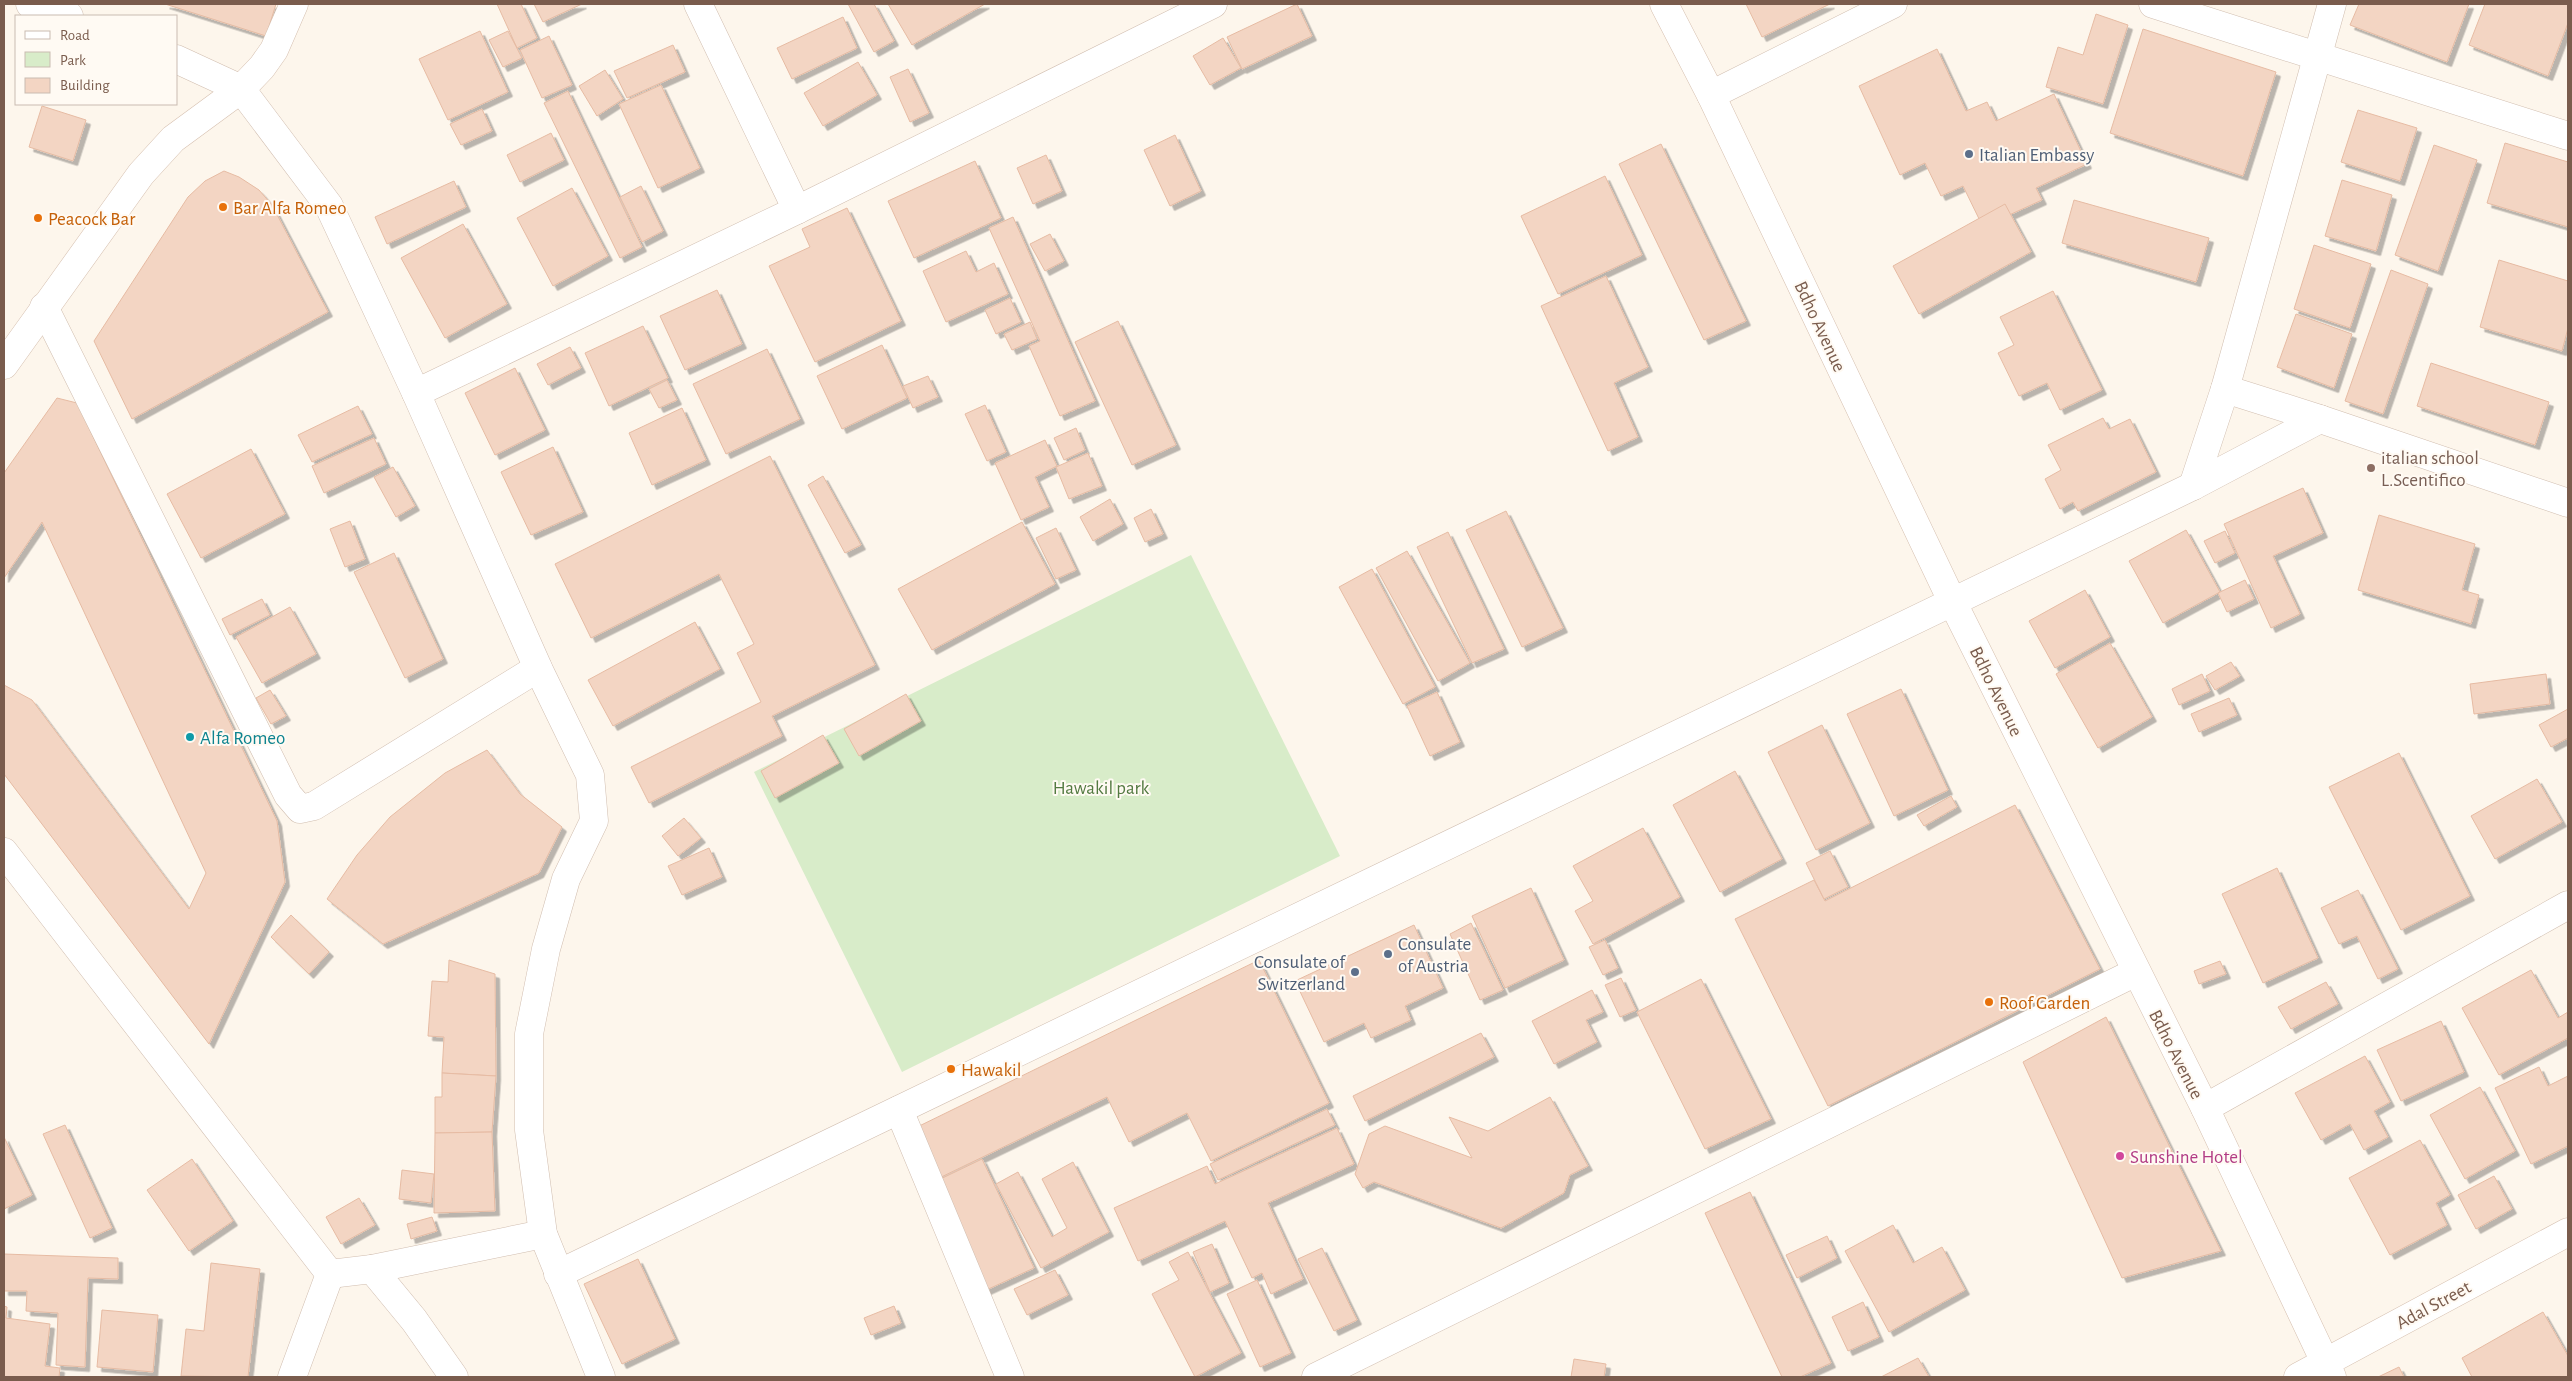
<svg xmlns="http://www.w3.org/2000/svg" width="2572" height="1381" viewBox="0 0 2572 1381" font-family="'Alegreya Sans',sans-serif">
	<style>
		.green { fill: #d8ecc9 }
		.building { fill: #f3d5c3; stroke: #e6bba3; filter: url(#shadow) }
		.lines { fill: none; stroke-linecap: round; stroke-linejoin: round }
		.street-casing { stroke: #d1beb0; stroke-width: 29 }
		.secondary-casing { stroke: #d6c0b0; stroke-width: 29 }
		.street { stroke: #fff; stroke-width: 28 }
		.secondary { stroke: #fff; stroke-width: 28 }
		.service-dot { fill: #5c6f8a; stroke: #fffaf3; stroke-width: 2 }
		.food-dot { fill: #e8710a; stroke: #fffaf3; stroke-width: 2 }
		.education-dot { fill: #8d6e63; stroke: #fffaf3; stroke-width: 2 }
		.culture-dot { fill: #0f9aa8; stroke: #fffaf3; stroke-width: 2 }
		.hotel-dot { fill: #d1479c; stroke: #fffaf3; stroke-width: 2 }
		.labels { text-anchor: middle; stroke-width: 4; stroke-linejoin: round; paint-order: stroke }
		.service-label { font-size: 19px; fill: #4e5e75; stroke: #fffaf3; text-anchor: start }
		.food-label { font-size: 19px; fill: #c56008; stroke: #fffaf3; text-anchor: start }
		.street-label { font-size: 19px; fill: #7a5c4d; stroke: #fffaf3 }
		.education-label { font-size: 19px; fill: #785e54; stroke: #fffaf3; text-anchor: start }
		.culture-label { font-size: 19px; fill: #0d838f; stroke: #fffaf3; text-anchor: start }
		.park-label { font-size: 19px; fill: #537a41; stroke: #fffaf3 }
		.hotel-label { font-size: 19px; fill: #b23c85; stroke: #fffaf3; text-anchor: start }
	</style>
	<defs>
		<filter id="shadow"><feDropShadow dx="4.5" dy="4.5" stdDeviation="0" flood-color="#0004"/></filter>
	</defs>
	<rect width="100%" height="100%" fill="#fdf6ec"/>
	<path class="green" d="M1191 555 1340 856 902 1072 754 772Z"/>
	<g class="building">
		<path d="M165 4H276L266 36Z"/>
		<path d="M497 4H521L537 38 517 48Z"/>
		<path d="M534 4H582L543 22Z"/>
		<path d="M848 4H874L894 41 874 52Z"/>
		<path d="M888 4H985L912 45Z"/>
		<path d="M1297 4 1312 36 1242 69 1227 37Z"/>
		<path d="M1746 4H1830L1762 37Z"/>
		<path d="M2359 4H2469L2447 62 2350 25Z"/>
		<path d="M2485 4H2568V23L2548 76 2469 45Z"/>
		<path d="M2096 14 2128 25 2103 104 2046 87 2058 47 2083 55Z"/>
		<path d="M843 17 857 48 792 79 777 48Z"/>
		<path d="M2143 29 2276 72 2243 176 2110 133Z"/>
		<path d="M480 31 508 92 448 120 419 59Z"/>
		<path d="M508 31 522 58 503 67 489 40Z"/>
		<path d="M549 36 572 85 542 98 520 50Z"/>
		<path d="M1223 38 1241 68 1210 85 1193 56Z"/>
		<path d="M673 45 685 72 627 98 614 71Z"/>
		<path d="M1937 49 1966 111 1987 102 1996 121 2054 94 2087 164 2036 188 2042 200 1983 227 1963 186 1941 196 1925 163 1900 175 1859 86Z"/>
		<path d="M858 62 877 95 823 126 804 93Z"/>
		<path d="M908 69 929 113 910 122 890 77Z"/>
		<path d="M605 70 623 99 597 116 579 86Z"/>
		<path d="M661 85 700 168 658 188 619 104Z"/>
		<path d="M568 91 642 247 620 258 544 103Z"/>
		<path d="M42 106 86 120 73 161 29 147Z"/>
		<path d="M482 109 492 131 461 145 450 124Z"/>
		<path d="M2358 110 2417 128 2400 181 2341 162Z"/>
		<path d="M551 133 564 160 520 182 507 155Z"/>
		<path d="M1175 135 1201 191 1170 206 1144 150Z"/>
		<path d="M2505 143 2568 162V227L2487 203Z"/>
		<path d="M1661 144 1746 321 1704 340 1619 164Z"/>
		<path d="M2434 145 2477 160 2438 271 2395 255Z"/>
		<path d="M1046 155 1062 191 1033 204 1017 168Z"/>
		<path d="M975 161 1001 218 914 258 888 201Z"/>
		<path d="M224 171 239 177 259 190 272 205 328 312 132 419 94 341 188 197 205 181Z"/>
		<path d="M1605 176 1642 255 1558 294 1521 216Z"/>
		<path d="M2342 180 2392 195 2376 251 2325 236Z"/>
		<path d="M454 181 466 207 387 244 375 217Z"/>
		<path d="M641 186 663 231 642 242 620 197Z"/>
		<path d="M572 188 608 256 553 286 517 218Z"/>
		<path d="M2074 200 2209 238 2196 282 2062 243Z"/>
		<path d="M2005 204 2031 252 1919 314 1893 266Z"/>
		<path d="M847 208 901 321 815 362 769 266 810 247 802 229Z"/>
		<path d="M1013 217 1095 401 1060 416 1029 346 1040 341 989 228Z"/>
		<path d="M463 224 507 304 445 338 401 258Z"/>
		<path d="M1050 234 1064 261 1045 271 1030 244Z"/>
		<path d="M2314 245 2371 264 2350 328 2294 309Z"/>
		<path d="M966 251 976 272 994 263 1008 294 946 322 923 271Z"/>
		<path d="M2499 260 2568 281V328L2562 351 2480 327Z"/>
		<path d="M2391 270 2428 284 2383 414 2345 401Z"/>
		<path d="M1606 276 1648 367 1614 383 1638 437 1608 451 1541 306Z"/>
		<path d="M717 290 742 344 685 370 660 316Z"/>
		<path d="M2053 291 2102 390 2060 410 2047 383 2019 396 1998 353 2014 345 2000 317Z"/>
		<path d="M1010 298 1021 322 996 334 985 310Z"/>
		<path d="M2296 314 2352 334 2334 388 2277 367Z"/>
		<path d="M1118 321 1176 445 1132 465 1075 342Z"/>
		<path d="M1030 322 1037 339 1012 350 1004 334Z"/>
		<path d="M643 326 668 378 609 406 585 353Z"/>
		<path d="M882 345 907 398 842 429 817 376Z"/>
		<path d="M570 347 581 368 548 385 537 364Z"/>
		<path d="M767 349 800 419 726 454 693 384Z"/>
		<path d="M2431 363 2549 402 2535 445 2417 406Z"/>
		<path d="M515 368 545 430 495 455 465 393Z"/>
		<path d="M928 376 938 397 913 408 903 386Z"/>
		<path d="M667 380 677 400 659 408 649 389Z"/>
		<path d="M57 398 77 403 277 821 285 882 209 1044 4 774V685L32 700 189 909 206 873 42 522 4 578V473Z"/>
		<path d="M985 405 1006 452 987 461 965 414Z"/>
		<path d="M358 406 372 434 312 462 298 435Z"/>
		<path d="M682 408 706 460 652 485 629 433Z"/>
		<path d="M2103 418 2109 429 2130 419 2156 472 2078 511 2073 502 2060 509 2045 479 2061 470 2048 445Z"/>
		<path d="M1076 428 1085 450 1064 460 1054 438Z"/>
		<path d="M374 438 386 464 324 493 312 466Z"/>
		<path d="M1045 440 1057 466 1035 477 1049 507 1021 520 995 463Z"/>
		<path d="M553 447 583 512 531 535 501 472Z"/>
		<path d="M251 449 285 514 201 558 167 494Z"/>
		<path d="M1088 453 1102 486 1069 499 1056 467Z"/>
		<path d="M770 456 875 665 772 716 782 736 649 803 631 767 761 702 737 653 754 644 719 574 591 638 555 564Z"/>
		<path d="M393 467 415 506 396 517 374 477Z"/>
		<path d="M823 476 861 545 845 553 808 485Z"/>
		<path d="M2303 488 2323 533 2273 556 2300 614 2271 628 2224 524Z"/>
		<path d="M1110 499 1123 524 1093 541 1080 517Z"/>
		<path d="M1151 509 1163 534 1145 542 1134 518Z"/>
		<path d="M1506 511 1563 628 1522 647 1466 530Z"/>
		<path d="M2379 515 2475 544 2462 590 2479 595 2471 624 2358 590Z"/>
		<path d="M350 521 365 559 345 567 330 529Z"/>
		<path d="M1022 522 1055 584 932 650 898 589Z"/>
		<path d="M1056 528 1076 570 1056 579 1036 538Z"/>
		<path d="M2186 530 2220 592 2163 623 2129 561Z"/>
		<path d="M2225 531 2235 553 2215 563 2204 541Z"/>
		<path d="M1448 532 1504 649 1472 663 1417 547Z"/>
		<path d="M1407 551 1470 663 1438 681 1376 568Z"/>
		<path d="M394 553 443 659 405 678 354 572Z"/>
		<path d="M1372 569 1435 687 1403 704 1339 587Z"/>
		<path d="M2245 580 2254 599 2227 612 2218 593Z"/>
		<path d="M2085 590 2110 637 2055 668 2029 621Z"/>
		<path d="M262 599 270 615 230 635 222 619Z"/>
		<path d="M290 607 316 654 262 683 236 637Z"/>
		<path d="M695 622 720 669 613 726 588 680Z"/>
		<path d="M2110 643 2152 717 2098 748 2056 674Z"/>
		<path d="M2231 662 2240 676 2215 690 2206 676Z"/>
		<path d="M2202 674 2210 691 2179 705 2172 689Z"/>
		<path d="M2546 674 2550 704 2474 714 2470 684Z"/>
		<path d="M1901 689 1948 790 1894 816 1847 714Z"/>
		<path d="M270 690 286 716 271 724 256 698Z"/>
		<path d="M1437 692 1460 742 1430 756 1407 706Z"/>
		<path d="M906 694 921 721 859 756 844 729Z"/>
		<path d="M2229 698 2237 715 2199 732 2191 714Z"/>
		<path d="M2568 709V738L2551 747 2539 725Z"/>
		<path d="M1822 725 1870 823 1816 850 1768 752Z"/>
		<path d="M823 735 839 763 775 798 761 771Z"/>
		<path d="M487 750 520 794 562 827 539 873 383 944 327 899 357 855 390 817 445 773Z"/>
		<path d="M2399 753 2470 896 2401 930 2329 787Z"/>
		<path d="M1735 771 1782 859 1720 892 1673 805Z"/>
		<path d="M2537 779 2562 822 2495 859 2471 816Z"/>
		<path d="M1951 796 1957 807 1924 826 1917 815Z"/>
		<path d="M2015 805 2100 969 1828 1106 1735 919 1814 880 1825 901Z"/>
		<path d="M684 818 701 838 678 856 662 836Z"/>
		<path d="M1643 828 1680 897 1593 944 1575 911 1593 901 1573 866Z"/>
		<path d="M709 848 722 877 682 895 668 866Z"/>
		<path d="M1830 851 1848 887 1824 899 1806 863Z"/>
		<path d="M2277 868 2318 958 2263 983 2222 894Z"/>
		<path d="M1531 888 1564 960 1505 988 1472 916Z"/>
		<path d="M2358 890 2398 969 2378 979 2357 936 2339 944 2321 908Z"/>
		<path d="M291 915 329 952 309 974 271 937Z"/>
		<path d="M1471 923 1503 990 1480 1000 1450 934Z"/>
		<path d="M1414 925 1443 988 1405 1006 1411 1020 1371 1038 1364 1023 1324 1042 1295 981Z"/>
		<path d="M1605 940 1618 968 1603 975 1589 947Z"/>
		<path d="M449 960 495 974 496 1076 442 1073 444 1037 428 1036 432 981 448 982Z"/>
		<path d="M1259 960 1329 1103 1211 1161 1187 1113 1129 1142 1107 1097 933 1181 909 1131Z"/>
		<path d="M2220 961 2226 974 2199 984 2194 971Z"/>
		<path d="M2531 970 2558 1018 2568 1012V1038L2499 1075 2462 1008Z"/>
		<path d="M1621 978 1636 1010 1620 1017 1605 985Z"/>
		<path d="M1701 979 1771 1119 1705 1149 1637 1012Z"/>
		<path d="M2326 982 2338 1004 2291 1029 2278 1007Z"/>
		<path d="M1592 990 1603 1012 1586 1020 1597 1042 1554 1064 1532 1021Z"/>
		<path d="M2106 1017 2221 1251 2122 1278 2023 1062Z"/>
		<path d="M2441 1021 2464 1072 2401 1101 2377 1050Z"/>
		<path d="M1481 1033 1494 1057 1365 1121 1353 1096Z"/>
		<path d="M2365 1056 2390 1102 2374 1111 2388 1137 2364 1150 2350 1124 2321 1140 2295 1093Z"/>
		<path d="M2539 1067 2548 1086 2568 1076V1146L2531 1164 2495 1088Z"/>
		<path d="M442 1073 496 1076 492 1132 435 1133V1097H442Z"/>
		<path d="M2480 1087 2515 1151 2465 1179 2430 1115Z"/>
		<path d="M1550 1097 1588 1166 1570 1175 1564 1193 1501 1228 1374 1182 1363 1188 1355 1174 1369 1134 1385 1126 1472 1158 1449 1117 1488 1131Z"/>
		<path d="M1327 1109 1335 1125 1218 1180 1210 1164Z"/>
		<path d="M65 1125 112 1228 90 1238 43 1134Z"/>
		<path d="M1337 1128 1354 1164 1268 1203 1303 1279 1271 1294 1262 1273 1252 1278 1225 1221 1138 1261 1114 1208 1207 1166 1215 1184Z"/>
		<path d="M492 1132 495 1211 434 1213 435 1133Z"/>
		<path d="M4 1137 32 1195 4 1209Z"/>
		<path d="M2420 1140 2450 1195 2436 1203 2447 1225 2390 1255 2349 1178Z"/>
		<path d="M192 1159 233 1221 189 1251 147 1190Z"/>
		<path d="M982 1159 1034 1268 982 1292 930 1184Z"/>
		<path d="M1073 1162 1109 1232 1041 1268 996 1184 1018 1172 1052 1237 1067 1228 1042 1179Z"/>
		<path d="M402 1170 434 1174 431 1203 399 1199Z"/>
		<path d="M2494 1176 2512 1209 2476 1229 2458 1195Z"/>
		<path d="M1750 1192 1831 1363 1800 1377H1782L1705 1213Z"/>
		<path d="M359 1198 375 1225 341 1244 326 1217Z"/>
		<path d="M432 1217 437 1231 411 1239 407 1224Z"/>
		<path d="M1893 1225 1913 1263 1942 1247 1965 1290 1889 1332 1845 1251Z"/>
		<path d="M1827 1236 1837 1258 1797 1278 1786 1255Z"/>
		<path d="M1212 1244 1229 1283 1210 1292 1193 1252Z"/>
		<path d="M1322 1248 1357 1320 1334 1331 1298 1259Z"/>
		<path d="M1188 1252 1241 1353 1195 1377 1152 1294 1179 1280 1169 1262Z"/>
		<path d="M4 1254 118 1258V1279L88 1278 85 1367 56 1365 58 1313 26 1311 27 1291H4Z"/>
		<path d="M638 1259 675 1339 622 1364 584 1284Z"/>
		<path d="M211 1263 260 1269 248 1377 181 1376 186 1329 204 1331Z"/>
		<path d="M1055 1270 1068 1295 1027 1315 1014 1289Z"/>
		<path d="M1257 1280 1291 1353 1260 1367 1227 1294Z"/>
		<path d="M1863 1302 1879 1337 1848 1351 1832 1317Z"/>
		<path d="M4 1306 7 1307 6 1318 50 1324 45 1366 60 1368 59 1377H4Z"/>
		<path d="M894 1306 901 1323 871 1335 864 1318Z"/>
		<path d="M102 1310 158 1315 153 1372 97 1367Z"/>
		<path d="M2543 1312 2568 1356V1377H2472L2462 1358Z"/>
		<path d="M1918 1358 1929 1377H1881Z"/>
		<path d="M1574 1359 1606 1364 1604 1377H1571Z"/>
		<path d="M2399 1367 2404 1377H2378Z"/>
	</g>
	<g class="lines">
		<defs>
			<g id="street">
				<path d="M30 4 69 16"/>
				<path d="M698 4 797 210"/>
				<path d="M2153 4 2568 136"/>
				<path d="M176 59 241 89 329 206 416 393 538 668 590 775 594 821 566 879 546 949 529 1034V1130L543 1234 601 1377"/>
				<path d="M1711 95 1893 4"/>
				<path d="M44 307 288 795 300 809 314 806 538 668"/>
				<path d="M2225 389 2320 419 2568 503"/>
				<path d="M416 393 797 210 1213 4"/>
				<path d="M2193 486 2225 389 2332 4"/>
				<path d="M4 852 330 1274 292 1377"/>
				<path d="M2205 1108 2568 905"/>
				<path d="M899 1110 1010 1377"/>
				<path d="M372 1269 414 1320 454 1377"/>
				<path d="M330 1274 372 1269 543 1234"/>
				<path d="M558 1274 2193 486 2320 419"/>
				<path d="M1316 1377 2136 972"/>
			</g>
			<g id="secondary">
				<path d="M1664 4 1711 95 1952 601 2205 1108 2332 1377"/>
				<path d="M4 365 141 174 173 139 241 89 262 67 274 50 294 4"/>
				<path d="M2298 1377 2568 1232"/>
			</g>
		</defs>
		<use href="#street" class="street-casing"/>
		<use href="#secondary" class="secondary-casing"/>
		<use href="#street" class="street"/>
		<use href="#secondary" class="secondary"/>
	</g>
	<g class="service-dot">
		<circle cx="1969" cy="154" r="5"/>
		<circle cx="1388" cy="954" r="5"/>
		<circle cx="1355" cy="972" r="5"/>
	</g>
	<g class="food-dot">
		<circle cx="223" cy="207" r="5"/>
		<circle cx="38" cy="218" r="5"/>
		<circle cx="1989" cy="1002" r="5"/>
		<circle cx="951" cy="1069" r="5"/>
	</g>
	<circle class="education-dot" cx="2371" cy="468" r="5"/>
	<circle class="culture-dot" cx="190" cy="737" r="5"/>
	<circle class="hotel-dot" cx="2120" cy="1156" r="5"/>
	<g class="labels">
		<g class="service-label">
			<text x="1979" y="161">Italian Embassy</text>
			<text x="1398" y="950">Consulate<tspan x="1398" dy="22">of Austria</tspan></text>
			<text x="1345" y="968" text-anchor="end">Consulate of<tspan x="1345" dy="22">Switzerland</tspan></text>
		</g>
		<g class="food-label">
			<text x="233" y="214">Bar Alfa Romeo</text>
			<text x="48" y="225">Peacock Bar</text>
			<text x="1999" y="1009">Roof Garden</text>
			<text x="961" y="1076">Hawakil</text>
		</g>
		<g class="street-label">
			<text transform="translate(1821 326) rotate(65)" y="7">Bdho Avenue</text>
			<text transform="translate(1997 691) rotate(64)" y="7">Bdho Avenue</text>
			<text transform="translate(2177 1054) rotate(63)" y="7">Bdho Avenue</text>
			<text transform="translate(2433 1304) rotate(-28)" y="7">Adal Street</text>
		</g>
		<g class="education-label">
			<text x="2381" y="464">italian school<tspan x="2381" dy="22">L.Scentifico</tspan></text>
		</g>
		<g class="culture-label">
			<text x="200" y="744">Alfa Romeo</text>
		</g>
		<g class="park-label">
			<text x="1101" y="794">Hawakil park</text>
		</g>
		<g class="hotel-label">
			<text x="2130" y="1163">Sunshine Hotel</text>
		</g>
	</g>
	<rect width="2572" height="1381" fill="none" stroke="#7a5c4d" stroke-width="10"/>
	<rect x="15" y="15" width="162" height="90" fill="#fffaf3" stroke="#cabbb1"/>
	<rect x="25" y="31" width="25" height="8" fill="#ffffff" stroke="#cabbb1"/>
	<text x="60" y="40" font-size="15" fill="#7a5c4d">Road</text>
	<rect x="25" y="52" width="25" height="15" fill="#d8ecc9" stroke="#cabbb1"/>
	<text x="60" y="65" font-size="15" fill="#7a5c4d">Park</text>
	<rect x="25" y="78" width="25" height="15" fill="#f3d5c3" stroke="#cabbb1"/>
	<text x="60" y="90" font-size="15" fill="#7a5c4d">Building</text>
</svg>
